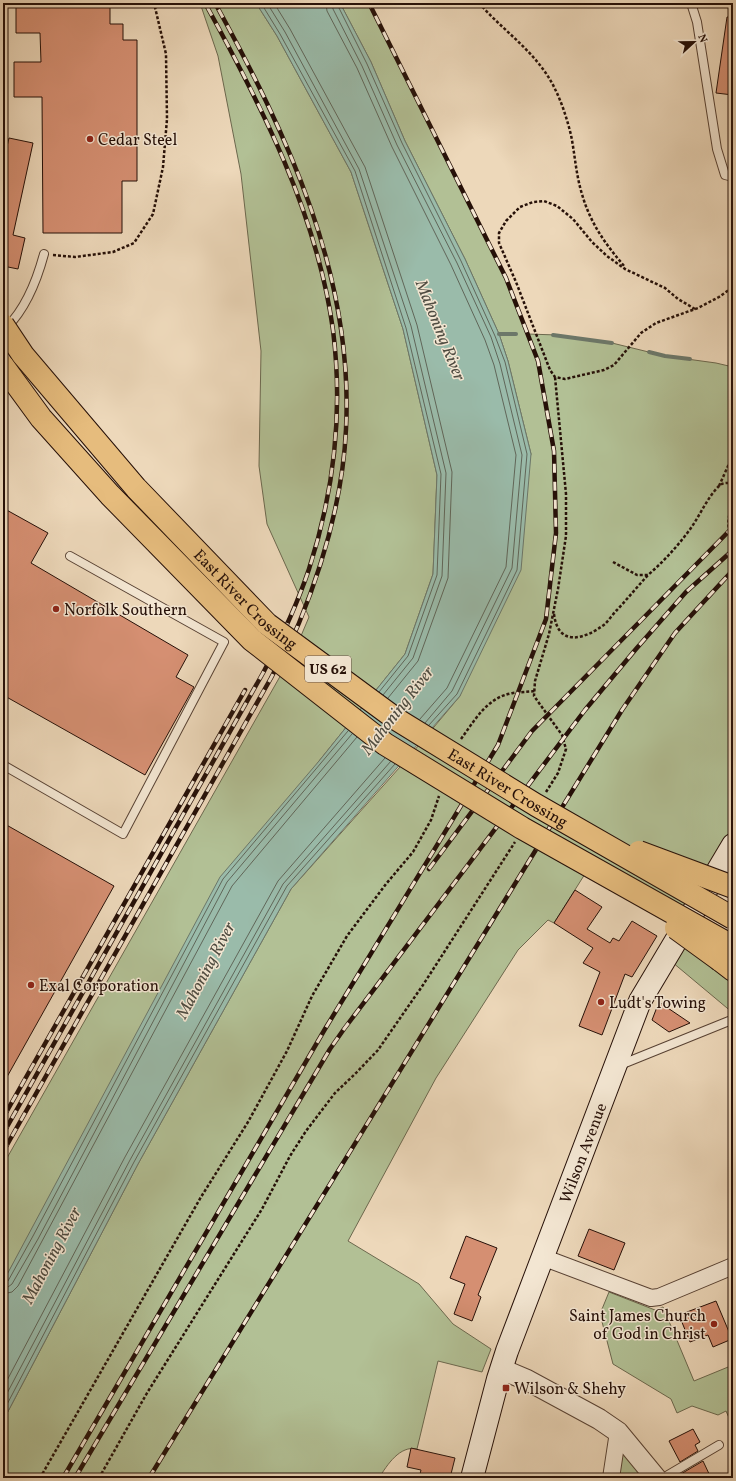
<svg xmlns="http://www.w3.org/2000/svg" width="736" height="1481" viewBox="0 0 736 1481" font-family="Vollkorn,serif">
	<style>
		.green { fill: #b2c095; stroke: #6c684e }
		.water { fill: #9abbaa; stroke: #6c7769 }
		.lines { fill: none; stroke-linecap: round; stroke-linejoin: round }
		.shore { stroke: #606659; stroke-width: 1 }
		.stream { stroke: #6c7769; stroke-width: 4 }
		.building { fill: #d58f72; stroke: #261008 }
		.service-casing { stroke: #584234; stroke-width: 10 }
		.minor-casing { stroke: #584234; stroke-width: 18 }
		.tertiary-casing { stroke: #584234; stroke-width: 22 }
		.secondary-casing { stroke: #261008; stroke-width: 24 }
		.motorway-casing { stroke: #261008; stroke-width: 24 }
		.path { stroke: #261008; stroke-width: 2.5; stroke-dasharray: 3 2; stroke-linecap: butt }
		.service { stroke: #f3e6d2; stroke-width: 8 }
		.minor { stroke: #f3e6d2; stroke-width: 16 }
		.tertiary { stroke: #f3e6d2; stroke-width: 20 }
		.secondary { stroke: #f3e6d2; stroke-width: 22 }
		.motorway { stroke: #e6bc7d; stroke-width: 22 }
		.rail-casing { stroke: #261008; stroke-width: 4.5 }
		.rail { stroke: #f3e6d2; stroke-width: 3; stroke-dasharray: 9; stroke-linecap: butt }
		.motorway-bridge-casing { stroke: #261008; stroke-width: 24; stroke-linecap: butt }
		.motorway-bridge { stroke: #e6bc7d; stroke-width: 22 }
		.poi-dot { fill: #8f2418; stroke: #f3e6d2; stroke-width: 1.5 }
		.labels { text-anchor: middle; stroke-width: 3; stroke-linejoin: round; paint-order: stroke }
		.shield { fill: #f3e6d2; stroke: #645045; stroke-width: 1 }
		.shield-label { font-size: 15px; font-weight: bold; fill: #261008 }
		.poi-label { font-size: 16px; fill: #261008; stroke: #f3e6d2; text-anchor: start }
		.street-label { font-size: 16px; fill: #261008; stroke: #f3e6d2 }
		.water-label { font-size: 17px; font-style: italic; fill: #4f4c41; stroke: #f3e6d2 }
	</style>
	<rect width="100%" height="100%" fill="#edd8ba"/>
	<filter id="stains"><feTurbulence type="fractalNoise" baseFrequency=".005" numOctaves="4"/><feColorMatrix values="0 0 0 0 .2 0 0 0 0 .09 0 0 0 0 .02 0 0 0 .5 -.17"/></filter>
	<radialGradient id="worn" r=".72"><stop offset=".6" stop-color="#630" stop-opacity="0"/><stop offset="1" stop-color="#630" stop-opacity=".3"/></radialGradient>
	<g class="green">
		<path d="M200 3H256L277 36 351 172 403 329 437 475 433 574 405 654 319 761 30 1234 3 1282V1165L295 650 309 617 267 524 259 466 261 351 241 174 218 56Z"/>
		<path d="M340 3H369L506 278 528 334 557 335 612 343 665 356 716 363 733 367V887L712 879 687 921 733 970V1013L666 957 683 934 590 866 554 923 548 920 518 950 436 1078 348 1241 419 1284 453 1324 491 1349 482 1372 438 1361 417 1449C400 1445 387 1465 379 1478H3V1421L138 1164 291 889 408 758 460 696 531 454 508 361 499 334 465 259 405 141 371 62Z"/>
		<path d="M609 1292 655 1310 663 1307 694 1381 733 1365V1427L726 1411 718 1415 692 1406 677 1413 671 1399 613 1364 600 1314Z"/>
		<path d="M618 1432 656 1478H611Z"/>
	</g>
	<path class="water" d="M256 3H340L371 62 405 141 465 259 499 334 508 361 531 454 521 570 460 696 291 889 138 1164 3 1421V1282L220 877 319 761 405 654 433 574 437 475 403 329 351 172 277 36Z"/>
	<g class="lines">
		<g class="shore">
			<path d="M261 3 280 34 355 171 406 328 441 474 437 575 408 656 379 692"/>
			<path d="M267 3 285 32 359 169 411 326 446 473 442 576 413 658 383 695"/>
			<path d="M274 3 290 29 365 167 417 325 452 472 448 578 418 661 388 698"/>
			<path d="M326 3 327 11 357 68 392 147 451 265 485 340 494 365 516 455 506 567 447 688 420 719"/>
			<path d="M332 3 333 9 362 66 397 145 457 263 491 337 500 364 522 455 512 568 452 691 425 723"/>
			<path d="M337 3 338 6 367 64 402 143 461 261 495 336 505 362 527 454 517 570 457 694 429 725"/>
			<path d="M3 1283 8 1281 33 1236 223 879 348 731"/>
			<path d="M3 1288 8 1287 12 1284 38 1239 227 882 352 734"/>
			<path d="M3 1294 12 1292 18 1286 232 886 357 737"/>
			<path d="M3 1388 125 1157 278 881 385 758"/>
			<path d="M3 1401 130 1160 283 884 391 761"/>
			<path d="M3 1412 134 1162 287 886 395 764"/>
		</g>
		<g class="stream">
			<path d="M499 334H516"/>
			<path d="M553 335 612 343"/>
			<path d="M649 352 665 356 690 359"/>
		</g>
	</g>
	<g class="building">
		<path d="M16 3H110V24H123V40H137V181H122V233H43L42 97H14V62H41L40 33H16Z"/>
		<path d="M727 17H733V95L716 93Z"/>
		<path d="M9 138 33 143 13 235 25 238 18 269 3 266V164Z"/>
		<path d="M3 508 48 533 31 563 188 655 176 677 194 687 145 775 3 695Z"/>
		<path d="M3 823 114 886 3 1084Z"/>
		<path d="M575 890 602 907 587 929 610 943 613 938 619 941 632 921 657 936 632 977 625 974 602 1035 579 1026 600 972 583 963 593 948 554 923Z"/>
		<path d="M659 1002 690 1023 669 1032 652 1020Z"/>
		<path d="M589 1229 625 1243 614 1270 578 1256Z"/>
		<path d="M466 1236 497 1248 478 1295 481 1297 472 1321 454 1314 465 1284 450 1278Z"/>
		<path d="M716 1301 732 1339 713 1347 708 1335 690 1342 679 1315Z"/>
		<path d="M693 1429 700 1442 695 1445 698 1451 680 1462 669 1441Z"/>
		<path d="M411 1448 455 1458 450 1478 439 1476V1478H419L421 1470 407 1467Z"/>
		<path d="M703 1461 711 1478H674Z"/>
	</g>
	<g class="lines">
		<defs>
			<g id="service">
				<path d="M691 3 697 22 717 149 725 175 733 177"/>
				<path d="M7 327C26 308 37 280 44 254"/>
				<path d="M3 765 123 834 224 642 70 556"/>
				<path d="M620 1065 729 1021"/>
				<path d="M663 1478 719 1445"/>
			</g>
			<g id="minor">
				<path d="M542 1257 651 1298 659 1297 733 1266"/>
				<path d="M611 1478 618 1432"/>
			</g>
			<path id="tertiary" d="M501 1369 527 1380 599 1419 618 1432 656 1478"/>
			<g id="secondary">
				<path id="s1" d="M472 1478 498 1379 507 1351 640 1001 733 845"/>
			</g>
			<path id="motorway" d="M720 960 733 970"/>
		</defs>
		<use href="#service" class="service-casing"/>
		<use href="#minor" class="minor-casing"/>
		<use href="#tertiary" class="tertiary-casing"/>
		<use href="#secondary" class="secondary-casing"/>
		<use href="#motorway" class="motorway-casing"/>
		<g class="path">
			<path d="M479 3C504 32 538 53 555 89 562 103 567 119 571 135 575 155 576 175 582 194 590 223 606 245 625 267"/>
			<path d="M53 255 75 257 113 252 134 243 153 214 163 167 167 119 166 54 154 3"/>
			<path d="M695 309 678 299 665 288 625 269 607 256 592 242 573 219 557 206 544 201 533 202 520 207 506 221 499 233V243L516 282 550 370 555 377 565 379 604 370 614 365 641 333 656 323 698 308 719 297 733 287"/>
			<path d="M731 461 733 470"/>
			<path d="M719 486 733 455"/>
			<path d="M733 500C729 516 725 525 733 541"/>
			<path d="M613 562 637 575H648C663 562 676 548 688 532 699 518 706 499 719 486 723 482 728 483 733 483"/>
			<path d="M554 614C558 647 584 640 605 624 609 620 613 614 617 610 628 598 638 586 648 575"/>
			<path d="M461 739C475 720 487 697 513 693 520 692 527 692 535 691"/>
			<path d="M546 792 558 773 566 749 562 735 534 696 535 681 549 634 558 589 566 536V494L555 377"/>
			<path d="M40 1478 201 1197 248 1122 287 1051 312 996 347 936 386 884 413 852 431 820 439 796"/>
			<path d="M99 1478 147 1393 262 1209 290 1156 306 1131 335 1093 356 1073 378 1050 423 985 515 842"/>
		</g>
		<use href="#service" class="service"/>
		<use href="#minor" class="minor"/>
		<use href="#tertiary" class="tertiary"/>
		<use href="#secondary" class="secondary"/>
		<use href="#motorway" class="motorway"/>
		<defs>
			<g id="rail">
				<path d="M429 869 532 731 733 527"/>
				<path d="M3 1118 245 690"/>
				<path d="M3 1134 263 673C281 639 297 605 309 569 334 492 343 410 333 330 317 213 261 105 205 3"/>
				<path d="M3 1152 271 678C280 660 291 642 299 623 324 562 343 495 346 429 354 275 287 134 215 3"/>
				<path d="M63 1478 325 1029 498 745 546 619 556 533 554 451 538 361 506 278 369 3"/>
				<path d="M75 1478 330 1049 344 1029 585 710 636 649 686 592 733 550"/>
				<path d="M149 1478 622 710 675 633 733 570"/>
			</g>
		</defs>
		<use href="#rail" class="rail-casing"/>
		<use href="#rail" class="rail"/>
		<defs>
			<g id="motorway-bridge">
				<path id="s2" d="M3 325 23 355 136 488 267 624 396 719 536 805 733 918"/>
				<path d="M3 366 41 418 110 495 252 640 385 744 522 828 732 946"/>
				<path d="M639 852 733 887"/>
				<path d="M676 928 720 960"/>
			</g>
		</defs>
		<use href="#motorway-bridge" class="motorway-bridge-casing"/>
		<use href="#motorway-bridge" class="motorway-bridge"/>
	</g>
	<g class="poi-dot">
		<circle cx="90" cy="139" r="4"/>
		<circle cx="56" cy="609" r="4"/>
		<circle cx="31" cy="985" r="4"/>
		<circle cx="601" cy="1002" r="4"/>
		<circle cx="714" cy="1324" r="4"/>
		<rect x="502" y="1384" width="8" height="8" rx="2"/>
	</g>
	<g class="labels">
		<rect class="shield" x="305" y="656" width="46" height="26" rx="3"/>
		<g class="shield-label">
			<text x="328" y="674">US 62</text>
		</g>
		<g class="poi-label">
			<text x="98" y="145">Cedar Steel</text>
			<text x="64" y="615">Norfolk Southern</text>
			<text x="39" y="991">Exal Corporation</text>
			<text x="609" y="1008">Ludt's Towing</text>
			<text x="706" y="1321" text-anchor="end">Saint James Church<tspan x="706" dy="18">of God in Christ</tspan></text>
			<text x="514" y="1394">Wilson &amp; Shehy</text>
		</g>
		<g class="street-label">
			<text dy="6" stroke="none"><textPath href="#s2" startOffset="367">East River Crossing</textPath></text>
			<text dy="6" stroke="none"><textPath href="#s2" startOffset="691">East River Crossing</textPath></text>
			<text dy="6" stroke="none"><textPath href="#s1" startOffset="344">Wilson Avenue</textPath></text>
		</g>
		<g class="water-label">
			<text transform="translate(441 330) rotate(68)" y="6">Mahoning River</text>
			<text transform="translate(397 710) rotate(-52)" y="6">Mahoning River</text>
			<text transform="translate(205 970) rotate(-62)" y="6">Mahoning River</text>
			<text transform="translate(51 1255) rotate(-62)" y="6">Mahoning River</text>
		</g>
	</g>
	<rect width="736" height="1481" fill="none" stroke="#edd8ba" stroke-width="16"/>
	<rect x="4" y="4" width="728" height="1473" fill="none" stroke="#261008" stroke-width="2"/>
	<rect x="8" y="8" width="720" height="1465" fill="none" stroke="#261008"/>
	<g transform="translate(694 42) rotate(68)" stroke="#f3e6d2" stroke-width="3" paint-order="stroke">
	<path d="M0-3L7 15L0 10L-7 15Z" fill="#261008"/>
	<text y="-6" font-size="11" font-weight="bold" text-anchor="middle" fill="#261008">N</text>
	</g>
	<rect width="100%" height="100%" filter="url(#stains)"/>
	<rect width="100%" height="100%" fill="url(#worn)"/>
</svg>
